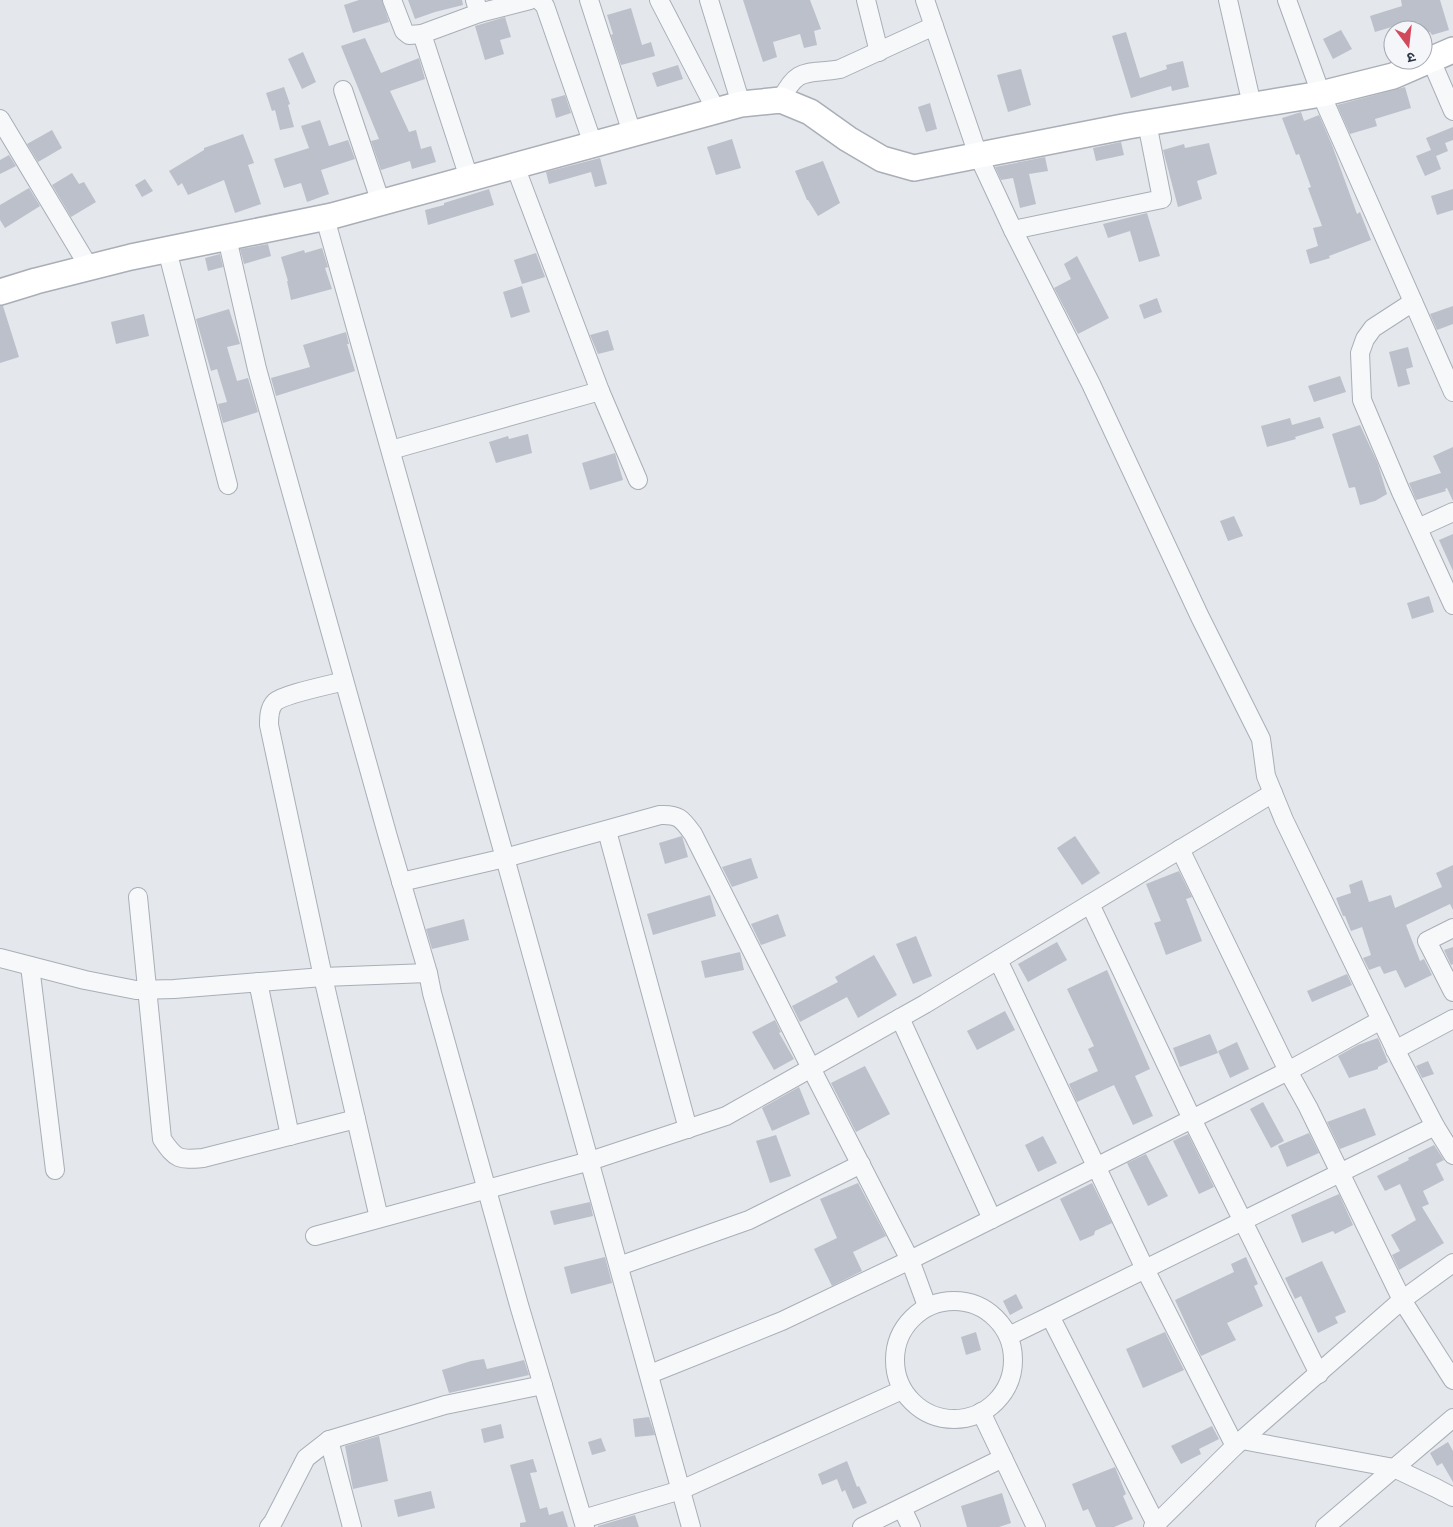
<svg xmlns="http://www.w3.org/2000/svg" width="1453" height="1527" viewBox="0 0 1453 1527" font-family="'Exo 2','Noto Sans Devanagari',sans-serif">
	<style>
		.building { fill: #bbc0ca }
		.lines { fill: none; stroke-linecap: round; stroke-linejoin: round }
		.street-casing { stroke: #a9aeb7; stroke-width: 20 }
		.secondary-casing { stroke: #a9aeb7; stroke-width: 28 }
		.street { stroke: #f7f8fa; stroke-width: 18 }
		.secondary { stroke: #fff; stroke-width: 25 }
	</style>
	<rect width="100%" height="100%" fill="#e4e7ec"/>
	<g class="building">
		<path d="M359 0H382L389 22 353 33 344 5Z"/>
		<path d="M408 0H462L463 5 435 12 415 19Z"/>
		<path d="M743 0H810L821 29 814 31 817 45 804 48 800 34 773 42 777 57 763 62Z"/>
		<path d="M1401 0H1440L1449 30 1432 35 1430 32 1423 34V30H1410L1408 22 1375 32 1370 16 1402 6Z"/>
		<path d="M631 8 642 45 651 42 655 56 621 65 611 35 613 34 607 15Z"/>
		<path d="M505 17 511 37 500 40 504 54 485 60 475 26Z"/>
		<path d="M1341 30 1352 49 1333 59 1323 39Z"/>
		<path d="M1126 32 1140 78 1167 69 1166 65 1183 61 1189 87 1172 91 1171 86 1131 98 1112 36Z"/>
		<path d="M365 38 381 73 419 58 425 79 390 91 409 132 416 130 421 149 431 146 436 162 412 169 410 161 381 170 371 141 379 139 341 46Z"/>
		<path d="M303 52 316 82 302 89 288 59Z"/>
		<path d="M678 65 683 79 657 87 652 73Z"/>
		<path d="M1021 69 1031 105 1008 112 997 75Z"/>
		<path d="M284 87 290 104 288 105 294 127 280 130 275 110 272 111 266 93Z"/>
		<path d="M1405 87 1411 108 1375 119 1377 126 1350 134 1337 105Z"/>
		<path d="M565 95 571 113 556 118 551 99Z"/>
		<path d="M930 103 937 129 926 132 918 107Z"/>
		<path d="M1301 112 1304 121 1319 115 1332 145 1357 214 1360 212 1371 240 1329 256 1330 258 1310 264 1306 250 1318 246 1313 228 1322 226 1308 188 1311 187 1299 154 1296 155 1282 118Z"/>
		<path d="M320 120 329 146 348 140 355 159 321 170 329 194 307 202 301 183 284 188 274 159 309 148 301 126Z"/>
		<path d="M1453 127V140L1445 143 1448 151 1436 156 1441 169 1425 176 1416 156 1431 150 1426 138Z"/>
		<path d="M52 130 62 148 38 162 27 144Z"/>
		<path d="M243 134 254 163 248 165 261 204 235 213 224 180 188 195 182 183 178 186 169 171 204 150V148Z"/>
		<path d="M732 139 741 168 716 175 707 147Z"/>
		<path d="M1121 142 1124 155 1096 161 1093 148Z"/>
		<path d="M1209 143 1217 174 1197 181 1202 199 1178 207 1163 150 1184 144 1185 148Z"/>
		<path d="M9 155 16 166 0 174V160Z"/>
		<path d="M1045 157 1048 171 1029 174 1036 204 1020 208 1013 178 1001 180 995 167Z"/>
		<path d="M600 158 607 184 595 187 591 172 549 184 546 172Z"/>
		<path d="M823 161 840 203 818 216 808 200H807L795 171Z"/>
		<path d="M72 173 79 184 84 182 96 202 71 217 52 185Z"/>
		<path d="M145 179 153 191 142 197 135 185Z"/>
		<path d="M29 188 40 206 5 228 0 220V205Z"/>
		<path d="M489 189 494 205 428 225 425 210 444 205V203Z"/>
		<path d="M1453 189V210L1437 215 1431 196Z"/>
		<path d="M1147 213 1160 256 1139 262 1130 231 1108 238 1103 224Z"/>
		<path d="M268 244 271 256 244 264 240 249Z"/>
		<path d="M322 248 328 267 325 268 332 289 291 300 287 281H288L281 257 304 250 305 253Z"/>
		<path d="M536 253 545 277 522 284 514 260Z"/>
		<path d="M220 254 223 267 208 271 205 258Z"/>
		<path d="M1077 256 1109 318 1078 334 1054 288 1071 279 1064 264Z"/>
		<path d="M522 286 530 312 511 318 503 292Z"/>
		<path d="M1157 298 1162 312 1144 319 1139 305Z"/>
		<path d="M0 306H3L19 357 0 363Z"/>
		<path d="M1453 306V324L1437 330 1430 314Z"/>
		<path d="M229 309 240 344 227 347 237 381 248 378 258 412 223 423 218 404 227 402 217 369 211 371 196 319Z"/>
		<path d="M144 314 149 336 116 344 111 322Z"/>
		<path d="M608 330 614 350 598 354 590 335Z"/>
		<path d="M346 332 349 344H347L355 371 276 396 271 378 310 367 303 345Z"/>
		<path d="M1408 347 1413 367 1406 369 1410 384 1398 387 1389 352Z"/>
		<path d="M1340 376 1346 392 1314 402 1308 386Z"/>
		<path d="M1320 417 1324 428 1295 437 1296 439 1267 447 1261 426 1290 418 1292 425Z"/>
		<path d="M1360 425 1378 464 1387 494 1375 501 1360 505 1355 487 1349 488 1332 434Z"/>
		<path d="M528 434 532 453 496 463 489 442 508 436 509 439Z"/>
		<path d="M1453 447V501L1447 488 1445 489 1446 491 1416 500 1409 483 1441 473 1433 456Z"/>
		<path d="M615 453 623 480 590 490 582 463Z"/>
		<path d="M1234 516 1243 536 1228 541 1220 521Z"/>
		<path d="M1453 534V571L1439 540Z"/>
		<path d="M1429 596 1434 612 1412 619 1407 603Z"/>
		<path d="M682 836 688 857 665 864 659 843Z"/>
		<path d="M1075 836 1100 873 1082 885 1057 848Z"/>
		<path d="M751 858 758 878 732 887 722 867Z"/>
		<path d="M1453 865V910L1450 904 1406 925 1420 961 1424 959 1432 975 1405 988 1396 970 1384 974 1380 966 1369 970 1363 958 1371 955 1362 927 1351 931 1345 916H1343L1336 898 1351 893 1349 885 1362 880 1369 902 1391 895 1395 908 1442 887 1436 873Z"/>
		<path d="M1179 871 1192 897 1186 899 1202 941 1166 955 1154 923 1161 921 1146 884Z"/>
		<path d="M710 895 716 916 653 935 647 914Z"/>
		<path d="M778 914 786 936 761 945 751 924Z"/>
		<path d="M464 919 469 940 432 949 426 929Z"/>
		<path d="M916 936 932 976 913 984 896 944Z"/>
		<path d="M1057 942 1067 960 1028 982 1018 964Z"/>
		<path d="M1453 947V964L1451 965 1444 950Z"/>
		<path d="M740 952 744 970 705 978 701 961Z"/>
		<path d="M874 955 897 995 858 1018 847 997 800 1022 792 1006 838 982 835 977Z"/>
		<path d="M1107 970 1150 1069 1135 1076 1153 1116 1133 1125 1114 1085 1077 1102 1069 1084 1098 1071 1088 1049 1094 1046 1067 989Z"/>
		<path d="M1347 974 1352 985 1312 1002 1307 991Z"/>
		<path d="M1005 1011 1015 1030 977 1050 967 1031Z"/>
		<path d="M775 1020 781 1032 779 1033 794 1059 774 1070 752 1032Z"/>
		<path d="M1210 1034 1218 1053 1180 1067 1173 1048Z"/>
		<path d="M1378 1038 1388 1062 1378 1067V1069L1349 1078 1338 1056 1358 1045Z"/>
		<path d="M1237 1042 1249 1069 1230 1078 1218 1051Z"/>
		<path d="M1428 1061 1434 1074 1422 1078 1416 1066Z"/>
		<path d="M865 1066 890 1114 856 1132 831 1083Z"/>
		<path d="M799 1087 810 1114 772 1131 762 1108Z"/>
		<path d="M1263 1102 1284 1141 1271 1148 1250 1109Z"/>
		<path d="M1365 1108 1376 1135 1340 1149 1327 1122Z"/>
		<path d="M1309 1133 1319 1153 1287 1167 1278 1146Z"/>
		<path d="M1188 1134 1214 1187 1199 1194 1173 1141Z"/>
		<path d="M776 1135 791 1176 770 1183 756 1141Z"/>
		<path d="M1043 1136 1057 1163 1038 1172 1025 1145Z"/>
		<path d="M1434 1145 1444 1160 1436 1164 1444 1180 1423 1191 1429 1204 1422 1207 1444 1243 1399 1270 1392 1255 1400 1251 1391 1235 1416 1220 1400 1184 1385 1191 1377 1176 1409 1160 1408 1158Z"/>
		<path d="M1146 1154 1168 1196 1148 1206 1127 1163Z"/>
		<path d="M858 1183 886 1236 853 1252 862 1271 832 1286 814 1249 837 1238 820 1199Z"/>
		<path d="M1092 1183 1112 1223 1095 1231 1094 1235 1080 1241 1060 1199Z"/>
		<path d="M1339 1194 1353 1225 1335 1234 1333 1231 1302 1243 1291 1215Z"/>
		<path d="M590 1202 593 1216 554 1225 550 1211Z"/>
		<path d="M605 1257 612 1283 571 1294 564 1267Z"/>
		<path d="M1246 1257 1258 1284 1254 1286 1263 1306 1227 1323 1236 1340 1201 1356 1175 1300 1234 1272 1231 1264Z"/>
		<path d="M1322 1261 1346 1312 1335 1317 1338 1323 1318 1333 1301 1296 1295 1299 1285 1278Z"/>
		<path d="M1016 1294 1023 1308 1010 1315 1003 1301Z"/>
		<path d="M976 1332 981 1350 966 1355 961 1337Z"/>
		<path d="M1165 1332 1184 1370 1143 1388 1126 1349Z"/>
		<path d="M484 1359 487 1369 524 1360 529 1375 449 1393 442 1370 471 1361Z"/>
		<path d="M649 1417 655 1435 635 1437 633 1419Z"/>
		<path d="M501 1424 504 1438 484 1443 481 1429Z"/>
		<path d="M1212 1426 1219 1439 1199 1449 1201 1454 1181 1464 1171 1446Z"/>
		<path d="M379 1436 388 1481 353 1489 345 1446Z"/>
		<path d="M601 1438 606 1451 592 1455 588 1442Z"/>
		<path d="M1448 1442 1453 1451V1482L1442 1463 1437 1466 1430 1453Z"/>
		<path d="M533 1459 537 1472 530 1473 540 1509 547 1507 549 1515 563 1511 568 1527H520V1523L526 1522 510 1465Z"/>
		<path d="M847 1461 857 1487 859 1486 867 1503 853 1509 845 1490 842 1492 837 1479 822 1485 818 1474Z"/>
		<path d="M1115 1467 1126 1494 1123 1496 1133 1519 1114 1527H1096L1088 1509 1083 1511 1072 1484Z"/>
		<path d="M431 1491 435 1508 398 1517 394 1500Z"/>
		<path d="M1002 1493 1011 1523 999 1527H967L961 1506Z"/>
		<path d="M635 1515 639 1527H598V1526Z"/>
	</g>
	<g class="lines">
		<defs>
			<g id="street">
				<path d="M392 0 404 31 409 35 422 34"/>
				<path d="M475 0 479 13 530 0"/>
				<path d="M539 0 545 6 593 144"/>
				<path d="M589 0 632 133"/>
				<path d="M659 0 716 110"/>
				<path d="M709 0 741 104"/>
				<path d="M866 0 879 52"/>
				<path d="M925 0 978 155 1013 230 1091 384 1200 617 1261 739 1266 776 1284 820 1399 1057 1435 1126 1453 1155"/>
				<path d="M1228 0 1252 105"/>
				<path d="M1287 0 1321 94 1453 392"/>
				<path d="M1431 60 1453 111"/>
				<path d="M343 90 381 203"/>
				<path d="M781 100C798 65 808 75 840 69L934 26"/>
				<path d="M0 119 89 267"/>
				<path d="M469 178 422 34 479 13"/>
				<path d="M325 218 505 858 691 1527"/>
				<path d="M1013 230 1162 199 1147 123"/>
				<path d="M227 238 257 369 388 837 428 973 432 993 519 1305 585 1527"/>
				<path d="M167 250 228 485"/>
				<path d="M1413 302 1373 328 1365 339 1360 353 1362 400 1401 492 1453 605"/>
				<path d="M600 391 638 480"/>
				<path d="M391 450 600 391 515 166"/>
				<path d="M1418 528 1453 512"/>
				<path d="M344 681C330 685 284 694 275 702 269 708 269 718 269 725L323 977 379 1218"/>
				<path d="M607 831 688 1129"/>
				<path d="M401 882 505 858 660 815C679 814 682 819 693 834L811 1068 910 1260 927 1306"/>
				<path d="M138 897 162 1139C176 1160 179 1160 203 1158L356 1119"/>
				<path d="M1090 904 1192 1119 1319 1374"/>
				<path d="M1453 928 1427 941 1453 992"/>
				<path d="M0 958 85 980 136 990 174 989 323 977 428 973"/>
				<path d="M998 960 1145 1269 1235 1446"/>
				<path d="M30 966 55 1170"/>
				<path d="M258 982 290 1136"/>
				<path d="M900 1018 992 1219"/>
				<path d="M1381 1020 1288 1071 1308 1107 1402 1300 1453 1263"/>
				<path d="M1395 1050 1453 1019"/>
				<path d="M315 1236 590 1161 726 1116 925 1004 1273 793"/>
				<path d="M619 1266 749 1220 861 1164"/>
				<circle cx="954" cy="1360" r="59"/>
				<path d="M1050 1316 1435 1126"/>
				<path d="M1009 1336 1050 1316 1156 1524"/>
				<path d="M650 1374 782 1321 910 1260 1288 1071 1180 849"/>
				<path d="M981 1412 1036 1527"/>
				<path d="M329 1440 352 1527"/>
				<path d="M1242 1440 1394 1468 1436 1488 1453 1497"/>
				<path d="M902 1508 911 1527"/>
				<path d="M583 1519 681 1490 902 1390"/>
				<path d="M269 1527 273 1522 306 1458 329 1440 445 1405 543 1385"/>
				<path d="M862 1527 1003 1458"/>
				<path d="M1153 1527 1235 1446 1402 1300 1453 1380"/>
				<path d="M1325 1527 1453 1418"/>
			</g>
			<path id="secondary" d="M0 292 36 281 131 257 332 216 741 104 781 100 810 112 848 139 882 159 914 168 1128 126 1321 94 1393 76 1453 50"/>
		</defs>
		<use href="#street" class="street-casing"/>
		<use href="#secondary" class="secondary-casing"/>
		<use href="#street" class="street"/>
		<use href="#secondary" class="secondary"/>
	</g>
	<g transform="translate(1408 45) rotate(165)"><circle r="24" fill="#f4f6f9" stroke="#a4a8b1"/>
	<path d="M0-4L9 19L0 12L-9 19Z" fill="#d1495b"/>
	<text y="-8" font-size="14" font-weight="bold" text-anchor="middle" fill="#2b3445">उ</text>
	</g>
</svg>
